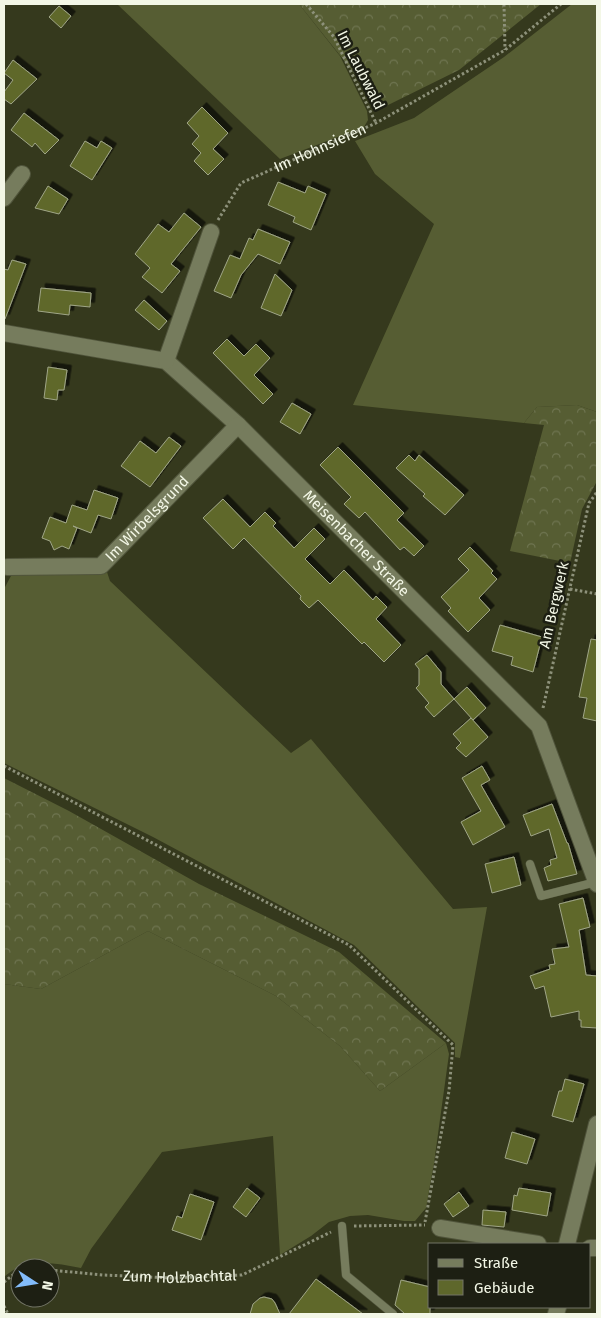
<svg xmlns="http://www.w3.org/2000/svg" width="601" height="1318" viewBox="0 0 601 1318" font-family="'Fira Sans',sans-serif">
	<style>
		.grass { fill: #565d33 }
		.forest { fill: url(#forest-crowns) }
		.building { fill: #5e672b; stroke: #a0a687; filter: url(#shadow) }
		.lines { fill: none; stroke-linecap: round; stroke-linejoin: round }
		.lane-casing { stroke: #50543b; stroke-width: 9 }
		.street-casing { stroke: #50543b; stroke-width: 18 }
		.path { stroke: #8d917a; stroke-width: 3; stroke-dasharray: 2.5 2.5; stroke-linecap: butt }
		.lane { stroke: #767c5d; stroke-width: 8 }
		.street { stroke: #767c5d; stroke-width: 16 }
		.labels { text-anchor: middle; stroke-width: 5; stroke-linejoin: round; paint-order: stroke }
		.street-label { font-size: 15px; fill: #f3f7e6; stroke: #1d1f13 }
	</style>
	<defs>
		<pattern id="forest-crowns" width="20" height="18" patternUnits="userSpaceOnUse" patternTransform="scale(1.25)"><rect width="20" height="18" fill="#565d33"/><path d="M2 6a3 3 0 1 1 6 0M12 15a3 3 0 1 1 6 0" fill="none" stroke="#6f7551"/></pattern>
		<filter id="shadow"><feDropShadow dx="4.5" dy="-4.5" stdDeviation="0" flood-color="#0009"/></filter>
	</defs>
	<rect width="100%" height="100%" fill="#35391d"/>
	<g class="grass">
		<path d="M117 4H299L340 56 367 111 368 120 364 127 280 159Z"/>
		<path d="M572 4H597V412L577 405 537 407 524 423 353 405 434 224 375 174 355 141 414 118 504 57Z"/>
		<path d="M107 572 110 581 291 753 311 739 453 909 487 907 460 1058 455 1057V1043L354 945 153 837 4 763V589L12 574Z"/>
		<path d="M148 931 276 996 340 1046 380 1091 446 1043 449 1054 434 1163 426 1208 415 1221H404L368 1215 350 1216 329 1222 311 1236 280 1255 273 1136 162 1152 91 1249 81 1268C54 1263 26 1257 4 1277V984L41 989Z"/>
	</g>
	<g class="forest">
		<path d="M299 4H541L459 70 382 108Z"/>
		<path d="M577 405 597 412V481L582 509 570 563 510 551 544 425 524 423 537 407Z"/>
		<path d="M4 778 69 811 199 884 339 952 446 1043 380 1091 340 1046 276 996 148 931 41 989 4 984Z"/>
	</g>
	<g class="building">
		<path d="M59 6 71 16 61 28 49 17Z"/>
		<path d="M13 60 37 79 11 104 4 99V92L13 80 4 73Z"/>
		<path d="M202 107 228 133 213 149 224 159 208 175 194 161 201 153 192 144 199 136 187 123Z"/>
		<path d="M24 113 59 140 45 154 35 143 32 147 11 130Z"/>
		<path d="M85 141 97 148 101 141 112 148 92 180 70 166Z"/>
		<path d="M278 182 305 193 308 186 326 194 311 230 293 222 295 217 268 205Z"/>
		<path d="M48 186 68 199 59 214 35 208Z"/>
		<path d="M184 213 201 227 171 264 180 271 162 293 142 277 150 268 135 254 158 224 169 232Z"/>
		<path d="M258 229 290 242 280 264 258 254 241 275 231 298 214 291 230 255 240 259 249 238 253 240Z"/>
		<path d="M12 260 26 264 5 319H4V269L8 270Z"/>
		<path d="M275 274 292 290 281 316 261 308Z"/>
		<path d="M41 288 91 293 90 307 70 305 69 315 38 311Z"/>
		<path d="M144 300 167 321 159 330 135 310Z"/>
		<path d="M227 339 244 356 256 344 270 358 254 375 273 394 263 404 213 353Z"/>
		<path d="M48 367 67 370 64 390H58L57 400 44 398Z"/>
		<path d="M292 403 311 414 300 434 280 422Z"/>
		<path d="M169 437 181 446 150 487 121 466 140 441 156 453Z"/>
		<path d="M338 447 404 513 397 520 424 546 414 556 404 547 400 550 365 512 359 518 344 504 351 497 320 465Z"/>
		<path d="M409 455 415 461 419 455 464 495 445 515 423 496 425 494 396 468Z"/>
		<path d="M94 490 118 498 111 519 98 515 91 533 73 526 77 528 69 549 62 546 54 550 50 541 42 538 50 517 66 523 72 505 87 510Z"/>
		<path d="M223 499 250 527 265 512 276 523 273 526 294 548 314 528 325 539 305 559 330 584 344 570 373 600 376 596 387 607 376 619 401 645 384 662 364 642 362 644 318 600 309 608 300 599 301 596 244 538 233 549 203 518Z"/>
		<path d="M470 547 493 571 491 573 497 579 479 598 490 610 468 632 448 611 451 608 441 597 469 570 458 559Z"/>
		<path d="M500 625 542 637 533 672 511 665 513 657 492 651Z"/>
		<path d="M591 639 597 640V721L583 718 587 698 579 697Z"/>
		<path d="M427 655 441 672V684L454 699 434 717 425 707 429 703 416 688 419 685V669L415 664Z"/>
		<path d="M467 687 486 708 473 720 454 699Z"/>
		<path d="M471 718 488 737 466 757 456 748 461 743 453 734Z"/>
		<path d="M482 766 490 780 481 785 505 827 473 845 461 822 481 811 462 778Z"/>
		<path d="M552 804 567 843H568L577 874 548 881 544 868 551 865 550 860 557 858 549 829 531 836 523 815Z"/>
		<path d="M514 857 521 885 492 893 485 864Z"/>
		<path d="M583 898 590 927 579 930 586 975 597 976V1028L581 1027V1020H579V1011L551 1017 544 986 535 989 530 976 550 969 549 965 555 964 552 949 569 947 559 904Z"/>
		<path d="M565 1079 584 1084 573 1122 552 1116 559 1091H562Z"/>
		<path d="M512 1132 535 1139 527 1164 505 1158Z"/>
		<path d="M247 1188 260 1198 246 1217 233 1207Z"/>
		<path d="M519 1188 551 1193 547 1216 512 1210 514 1195 517 1196Z"/>
		<path d="M459 1192 469 1206 453 1217 444 1204Z"/>
		<path d="M190 1194 214 1202 201 1240 172 1230 177 1216 182 1218Z"/>
		<path d="M483 1210 506 1212 504 1227 482 1225Z"/>
		<path d="M316 1279 363 1314H289Z"/>
		<path d="M401 1280 430 1287V1314H405L395 1305Z"/>
		<path d="M264 1297 272 1299 275 1303 280 1314H250L253 1304 260 1298Z"/>
	</g>
	<g class="lines">
		<defs>
			<g id="lane">
				<path d="M530 864 541 896 596 882"/>
				<path d="M342 1226 346 1275 393 1314"/>
			</g>
			<g id="street">
				<path d="M4 198 22 174"/>
				<path id="s3" d="M4 333 166 361 238 425 539 726 597 884"/>
				<path d="M166 361 211 232"/>
				<path id="s4" d="M7 567 101 566 238 425"/>
				<path d="M440 1228 538 1244"/>
				<path d="M567 1244 597 1124"/>
				<path d="M590 1248H597"/>
				<path d="M556 1314 558 1307"/>
			</g>
		</defs>
		<use href="#lane" class="lane-casing"/>
		<use href="#street" class="street-casing"/>
		<g class="path">
			<path d="M306 4 334 37 376 123"/>
			<path d="M504 4 505 50"/>
			<path id="s1" d="M218 220 241 183 376 123 505 50 561 4"/>
			<path d="M570 589 597 594"/>
			<path d="M543 708 589 503 597 492"/>
			<path d="M4 766 349 945 453 1045 449 1091 425 1222"/>
			<path d="M354 1226 425 1225"/>
			<path id="s2" d="M50 1270 103 1275 172 1278 242 1275 331 1232"/>
			<path d="M4 1282 13 1275 20 1274"/>
			<path d="M4 1306 8 1314"/>
		</g>
		<use href="#lane" class="lane"/>
		<use href="#street" class="street"/>
	</g>
	<g class="labels">
		<g class="street-label">
			<text transform="translate(361 70) rotate(63)" y="5">Im Laubwald</text>
			<text dy="5" stroke="none"><textPath href="#s1" startOffset="130">Im Hohnsiefen</textPath></text>
			<text dy="5" stroke="none"><textPath href="#s4" startOffset="160">Im Wirbelsgrund</textPath></text>
			<text dy="5" stroke="none"><textPath href="#s3" startOffset="428">Meisenbacher Straße</textPath></text>
			<text transform="translate(554 605) rotate(-77)" y="5">Am Bergwerk</text>
			<text dy="5" stroke="none"><textPath href="#s2" startOffset="130">Zum Holzbachtal</textPath></text>
		</g>
	</g>
	<rect width="601" height="1318" fill="none" stroke="#f3f7e6" stroke-width="10"/>
	<rect x="428" y="1243" width="162" height="65" fill="#1d1f13" stroke="#737567"/>
	<rect x="438" y="1259" width="25" height="8" fill="#767c5d" stroke="#737567"/>
	<text x="474" y="1268" font-size="15" fill="#f3f7e6">Straße</text>
	<rect x="438" y="1280" width="25" height="15" fill="#5e672b" stroke="#737567"/>
	<text x="474" y="1293" font-size="15" fill="#f3f7e6">Gebäude</text>
	<g transform="translate(35 1283) rotate(102)"><circle r="24" fill="#1d1f13" stroke="#737567"/>
	<path d="M0-4L9 19L0 12L-9 19Z" fill="#83bcfb"/>
	<text y="-8" font-size="14" font-weight="bold" text-anchor="middle" fill="#f3f7e6">N</text>
	</g>
</svg>
